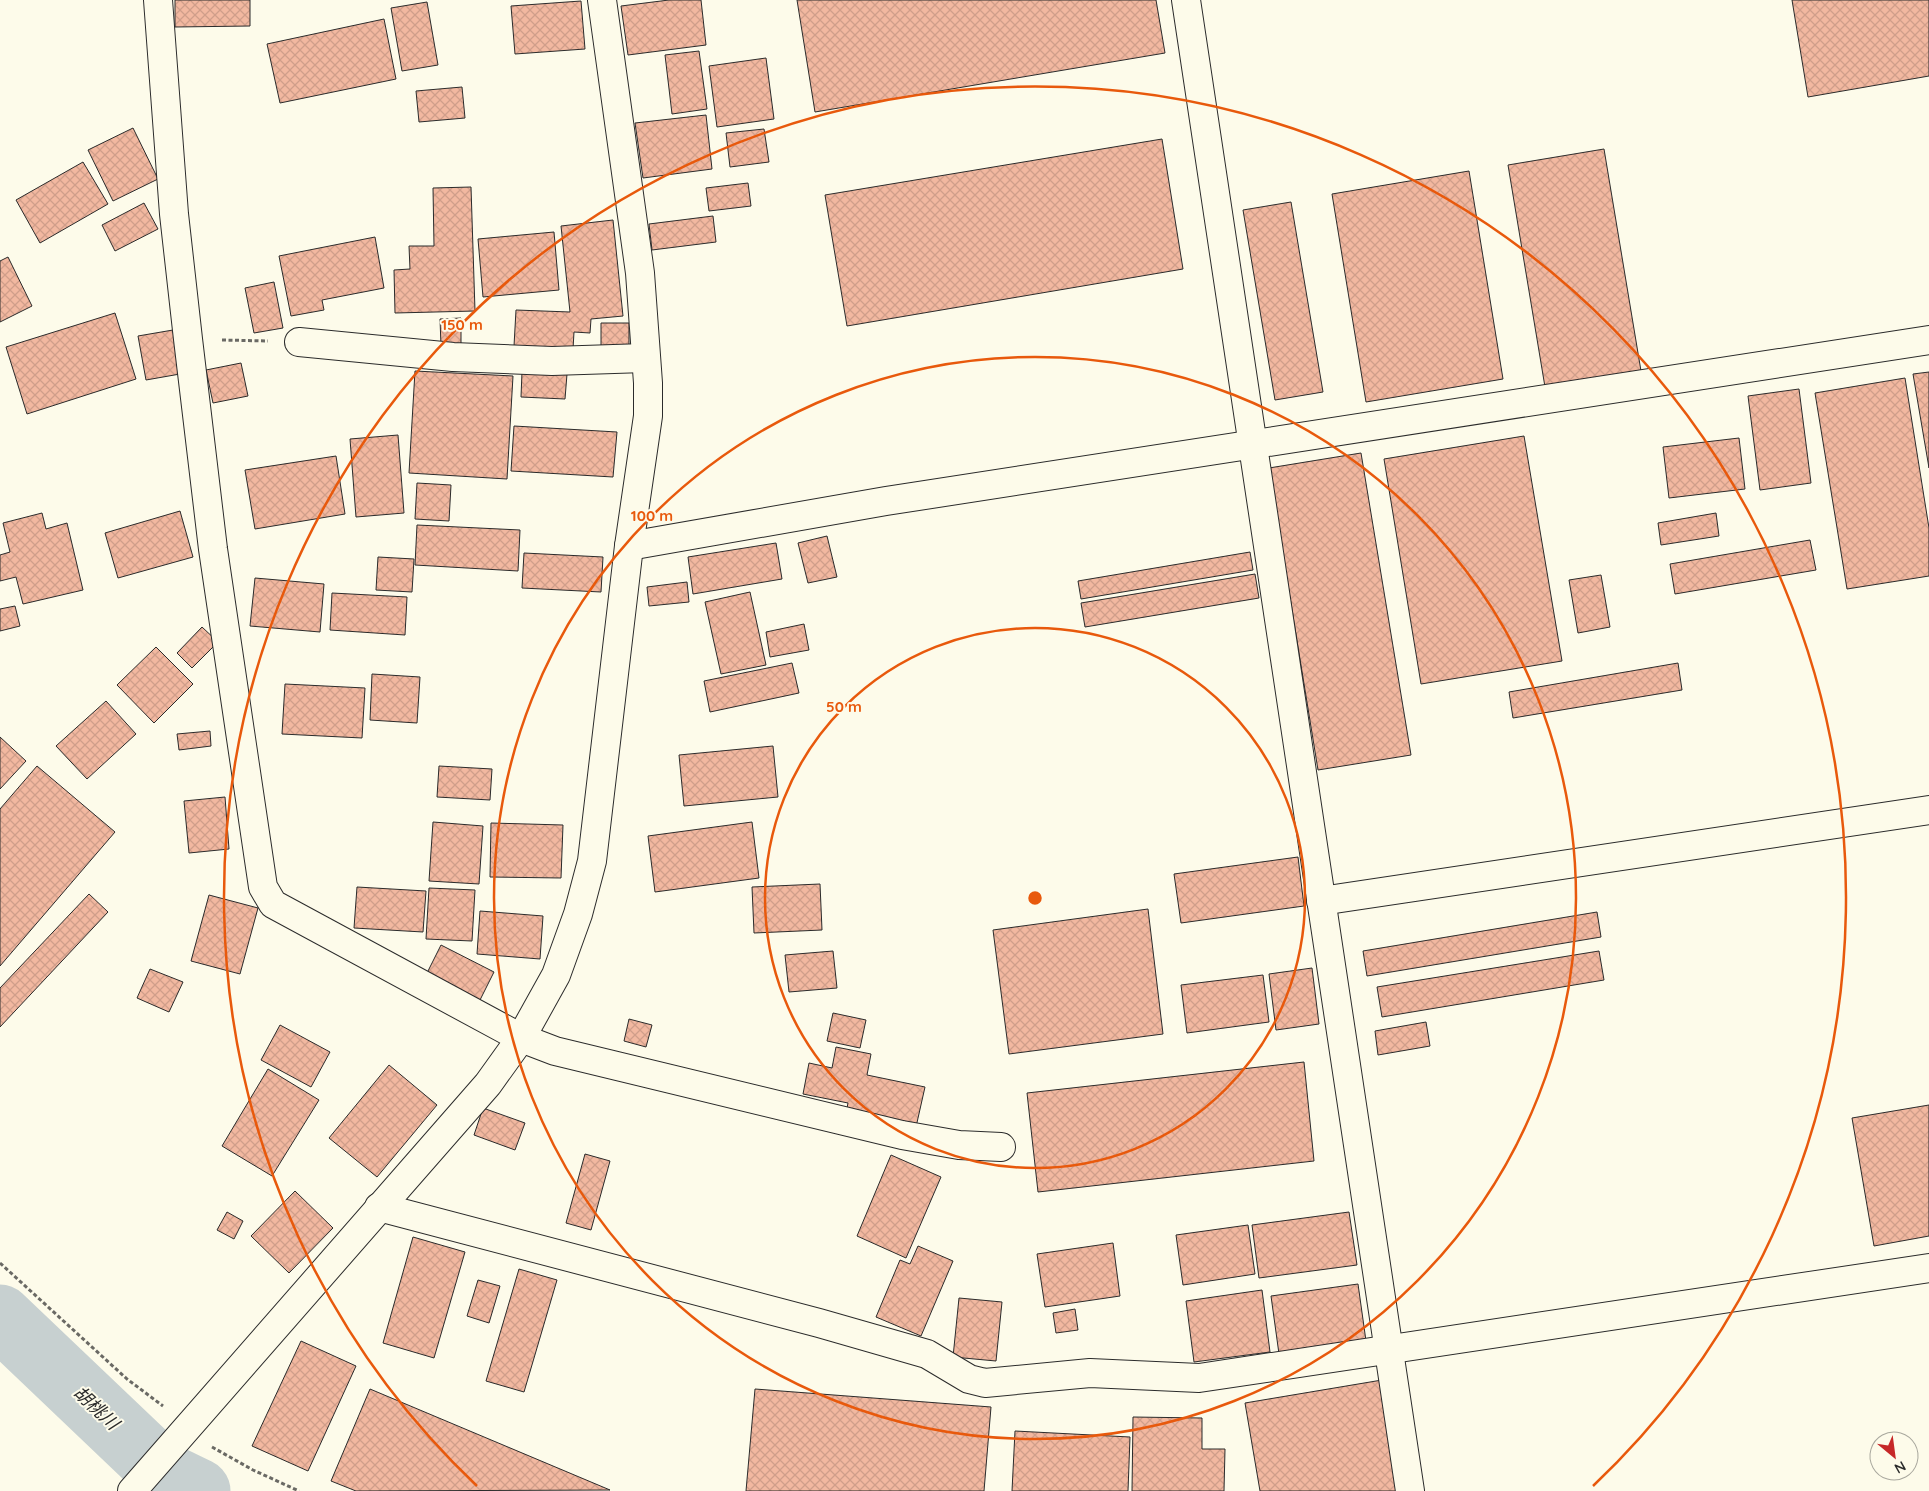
<svg xmlns="http://www.w3.org/2000/svg" width="1929" height="1491" viewBox="0 0 1929 1491" font-family="Quicksand,'Noto Sans JP',sans-serif">
	<style>
		.lines { fill: none; stroke-linecap: round; stroke-linejoin: round }
		.river { stroke: #c7d0d0; stroke-width: 65 }
		.building { fill: url(#building-cross-hatch); stroke: #2b2b2b }
		.street-casing { stroke: #2b2b2b; stroke-width: 30 }
		.path { stroke: #6a6964; stroke-width: 3; stroke-dasharray: 4 2.5; stroke-linecap: butt }
		.street { stroke: #fdfbea; stroke-width: 28 }
		.ring { fill: none; stroke: #e8590c; stroke-width: 2.5 }
		.labels { text-anchor: middle; stroke-width: 4; stroke-linejoin: round; paint-order: stroke }
		.water-label { font-size: 18px; font-style: italic; fill: #2b2b2b; stroke: #fdfbea }
		.centre { fill: #e8590c; stroke: #fdfbea; stroke-width: 2.5 }
		.ring-label { font-size: 15px; text-anchor: middle; font-weight: bold; fill: #e8590c; stroke: #fdfbea; stroke-width: 4; stroke-linejoin: round; paint-order: stroke }
	</style>
	<defs>
		<pattern id="building-cross-hatch" width="8" height="8" patternUnits="userSpaceOnUse" patternTransform="scale(1.25)"><rect width="8" height="8" fill="#f2b8a0"/><path d="M0 0l8 8M0 8l8-8" fill="none" stroke="#d09e8a"/></pattern>
	</defs>
	<rect width="100%" height="100%" fill="#fdfbea"/>
	<g class="lines">
		<path class="river" d="M0 1317 167 1476 198 1491"/>
	</g>
	<g class="building">
		<path d="M175 0H250V26L175 27Z"/>
		<path d="M669 0H701L706 45 628 55 621 6Z"/>
		<path d="M797 0H1156L1165 53 815 112Z"/>
		<path d="M1792 0H1929V76L1808 97Z"/>
		<path d="M581 1 585 49 515 54 511 6Z"/>
		<path d="M427 2 438 65 402 71 391 8Z"/>
		<path d="M384 19 396 79 280 103 267 44Z"/>
		<path d="M699 51 707 109 672 114 665 55Z"/>
		<path d="M766 58 774 119 717 127 709 66Z"/>
		<path d="M462 87 465 118 419 122 416 91Z"/>
		<path d="M706 115 712 169 643 178 635 123Z"/>
		<path d="M133 128 158 179 113 201 88 150Z"/>
		<path d="M764 129 769 162 730 167 726 133Z"/>
		<path d="M1162 139 1183 269 847 326 825 195Z"/>
		<path d="M1604 149 1641 371 1545 387 1508 165Z"/>
		<path d="M83 162 108 204 40 243 16 200Z"/>
		<path d="M1469 171 1503 379 1366 402 1332 194Z"/>
		<path d="M748 183 751 206 709 211 706 188Z"/>
		<path d="M471 187 475 311 395 313 394 270 410 269 409 246H434L433 188Z"/>
		<path d="M1291 202 1323 392 1275 400 1243 210Z"/>
		<path d="M144 203 158 229 115 251 102 225Z"/>
		<path d="M713 216 716 242 652 250 649 224Z"/>
		<path d="M613 220 623 316 591 319 590 333 574 332 573 349 514 346 516 310 570 312 561 226Z"/>
		<path d="M554 232 559 290 483 297 478 239Z"/>
		<path d="M375 237 384 288 322 300 324 310 291 316 279 256Z"/>
		<path d="M8 257 32 306 0 322V261Z"/>
		<path d="M274 282 283 328 254 333 245 288Z"/>
		<path d="M115 313 136 379 27 414 6 347Z"/>
		<path d="M461 318V345L441 346 440 319Z"/>
		<path d="M601 323H629V352L601 353Z"/>
		<path d="M173 330 180 374 146 380 138 336Z"/>
		<path d="M241 363 248 396 213 403 206 370Z"/>
		<path d="M415 371 513 376 507 479 409 473Z"/>
		<path d="M522 372 567 374 565 399 521 397Z"/>
		<path d="M1929 372V468L1913 374Z"/>
		<path d="M1905 378 1929 528V576L1847 589 1815 393Z"/>
		<path d="M1799 389 1811 483 1760 490 1748 396Z"/>
		<path d="M514 426 617 432 613 477 511 471Z"/>
		<path d="M398 435 404 513 356 517 350 439Z"/>
		<path d="M1524 436 1562 661 1421 684 1384 459Z"/>
		<path d="M1739 438 1745 489 1669 498 1663 447Z"/>
		<path d="M1361 453 1411 755 1318 770 1269 468Z"/>
		<path d="M336 456 345 514 255 529 245 470Z"/>
		<path d="M417 483 451 485 449 521 415 519Z"/>
		<path d="M180 511 193 557 118 578 105 533Z"/>
		<path d="M42 513 46 529 67 523 83 590 23 604 16 577 0 581V555L10 552 3 523Z"/>
		<path d="M1716 513 1719 536 1661 545 1658 523Z"/>
		<path d="M417 525 520 530 518 571 415 565Z"/>
		<path d="M827 536 837 577 808 583 798 543Z"/>
		<path d="M1810 540 1816 570 1675 594 1670 564Z"/>
		<path d="M776 543 782 579 693 594 688 557Z"/>
		<path d="M1250 552 1253 570 1081 599 1078 581Z"/>
		<path d="M524 553 603 557 601 592 522 588Z"/>
		<path d="M378 557 414 559 412 592 376 590Z"/>
		<path d="M1255 574 1259 598 1085 627 1081 603Z"/>
		<path d="M1601 575 1610 627 1578 633 1569 580Z"/>
		<path d="M255 578 324 584 320 632 250 626Z"/>
		<path d="M687 582 689 602 649 606 647 587Z"/>
		<path d="M750 592 766 665 721 674 705 602Z"/>
		<path d="M332 593 407 597 405 635 330 630Z"/>
		<path d="M15 606 20 626 0 631V609Z"/>
		<path d="M804 624 809 650 770 657 766 632Z"/>
		<path d="M202 627 218 642 192 668 177 653Z"/>
		<path d="M156 647 193 684 154 723 117 685Z"/>
		<path d="M792 663 799 693 710 712 704 681Z"/>
		<path d="M1678 663 1682 690 1513 718 1509 692Z"/>
		<path d="M372 674 420 677 417 723 370 720Z"/>
		<path d="M285 684 365 688 362 738 282 734Z"/>
		<path d="M106 701 136 734 87 779 56 746Z"/>
		<path d="M210 731 211 746 179 750 177 734Z"/>
		<path d="M0 737 26 761 0 789Z"/>
		<path d="M773 746 778 797 684 806 679 755Z"/>
		<path d="M37 766 115 832 0 966V809Z"/>
		<path d="M439 766 492 769 490 800 437 797Z"/>
		<path d="M225 797 229 849 189 853 184 801Z"/>
		<path d="M433 822 483 826 479 884 429 881Z"/>
		<path d="M752 822 759 878 655 892 648 836Z"/>
		<path d="M491 823 563 825 561 878 490 877Z"/>
		<path d="M1298 857 1304 906 1181 923 1174 874Z"/>
		<path d="M820 884 822 930 754 933 752 887Z"/>
		<path d="M357 887 426 891 423 932 354 928Z"/>
		<path d="M429 888 475 890 472 941 426 939Z"/>
		<path d="M89 894 108 912 0 1027V988Z"/>
		<path d="M209 895 258 908 240 974 191 961Z"/>
		<path d="M1148 909 1163 1034 1009 1054 993 930Z"/>
		<path d="M480 911 543 916 540 959 477 954Z"/>
		<path d="M1597 912 1601 937 1367 976 1363 951Z"/>
		<path d="M441 945 494 972 478 1004 425 977Z"/>
		<path d="M833 951 837 988 789 992 785 955Z"/>
		<path d="M1599 951 1604 980 1382 1017 1377 987Z"/>
		<path d="M1312 968 1319 1024 1276 1030 1269 974Z"/>
		<path d="M150 969 183 982 169 1012 137 998Z"/>
		<path d="M1263 975 1269 1022 1187 1033 1181 985Z"/>
		<path d="M833 1013 866 1020 860 1048 827 1041Z"/>
		<path d="M629 1019 652 1025 646 1047 624 1041Z"/>
		<path d="M1426 1022 1430 1046 1378 1055 1375 1031Z"/>
		<path d="M280 1025 330 1052 311 1087 261 1060Z"/>
		<path d="M836 1047 871 1054 867 1075 925 1087 916 1127 846 1113 848 1103 803 1094 809 1063 832 1068Z"/>
		<path d="M1304 1062 1314 1161 1038 1192 1027 1093Z"/>
		<path d="M389 1065 437 1105 377 1177 329 1138Z"/>
		<path d="M268 1069 319 1100 272 1176 222 1146Z"/>
		<path d="M1929 1105V1236L1874 1246 1852 1118Z"/>
		<path d="M483 1108 525 1123 515 1150 474 1135Z"/>
		<path d="M585 1154 610 1161 591 1230 566 1223Z"/>
		<path d="M891 1155 941 1177 906 1258 857 1236Z"/>
		<path d="M295 1191 333 1228 289 1273 251 1236Z"/>
		<path d="M227 1212 243 1221 234 1239 217 1230Z"/>
		<path d="M1349 1212 1357 1265 1259 1278 1252 1225Z"/>
		<path d="M1248 1225 1255 1274 1183 1285 1176 1235Z"/>
		<path d="M413 1237 465 1252 434 1358 383 1343Z"/>
		<path d="M1113 1243 1120 1296 1045 1307 1037 1254Z"/>
		<path d="M918 1246 953 1261 921 1336 876 1317 900 1260 910 1264Z"/>
		<path d="M519 1269 557 1280 524 1392 486 1381Z"/>
		<path d="M478 1280 500 1286 489 1323 467 1316Z"/>
		<path d="M1358 1284 1366 1341 1279 1354 1271 1296Z"/>
		<path d="M1262 1290 1270 1352 1194 1362 1186 1301Z"/>
		<path d="M959 1298 1002 1302 996 1361 953 1357Z"/>
		<path d="M1075 1309 1078 1330 1056 1333 1053 1313Z"/>
		<path d="M301 1341 356 1366 308 1471 252 1446Z"/>
		<path d="M1382 1380 1400 1491H1260L1245 1403Z"/>
		<path d="M370 1389 610 1490 356 1491 331 1481Z"/>
		<path d="M755 1389 991 1407 984 1491H746Z"/>
		<path d="M1133 1417 1202 1418V1449H1225L1224 1491H1132Z"/>
		<path d="M1015 1431 1130 1437 1128 1491H1012Z"/>
	</g>
	<g class="lines">
		<defs>
			<g id="street">
				<path d="M158 0 174 214 188 339 213 549 263 887 273 904 521 1038 555 1051 902 1135 959 1145 1001 1147"/>
				<path d="M1186 0 1410 1491"/>
				<path d="M299 342 453 357 552 361 645 358"/>
				<path d="M629 546 886 501 1929 340"/>
				<path d="M1321 901 1929 810"/>
				<path d="M379 1207 819 1323 927 1354 969 1379 985 1383 1090 1373 1199 1378 1929 1268"/>
				<path d="M132 1491 488 1084 521 1038 556 975 578 914 592 861 629 546 648 416V383L640 273 602 0"/>
			</g>
		</defs>
		<use href="#street" class="street-casing"/>
		<g class="path">
			<path d="M222 340 268 341"/>
			<path d="M0 1263 127 1379 163 1406"/>
			<path d="M212 1447 253 1470 299 1491"/>
		</g>
		<use href="#street" class="street"/>
	</g>
	<g class="ring">
		<circle cx="1035" cy="898" r="270"/>
		<circle cx="1035" cy="898" r="541"/>
		<path d="M477 1486A811 811 0 1 1 1593 1486"/>
	</g>
	<g class="labels">
		<g class="water-label">
			<text transform="translate(96 1408) rotate(43)" y="6">胡桃川</text>
		</g>
	</g>
	<circle cx="1035" cy="898" r="8" class="centre"/>
	<g class="ring-label">
		<text x="462" y="330">150 m</text>
		<text x="652" y="521">100 m</text>
		<text x="844" y="712">50 m</text>
	</g>
	<g transform="translate(1894 1456) rotate(151)"><circle r="24" fill="#fdfbea" stroke="#a9a89e"/>
	<path d="M0-4L9 19L0 12L-9 19Z" fill="#c62828"/>
	<text y="-8" font-size="14" font-weight="bold" text-anchor="middle" fill="#2b2b2b">N</text>
	</g>
</svg>
